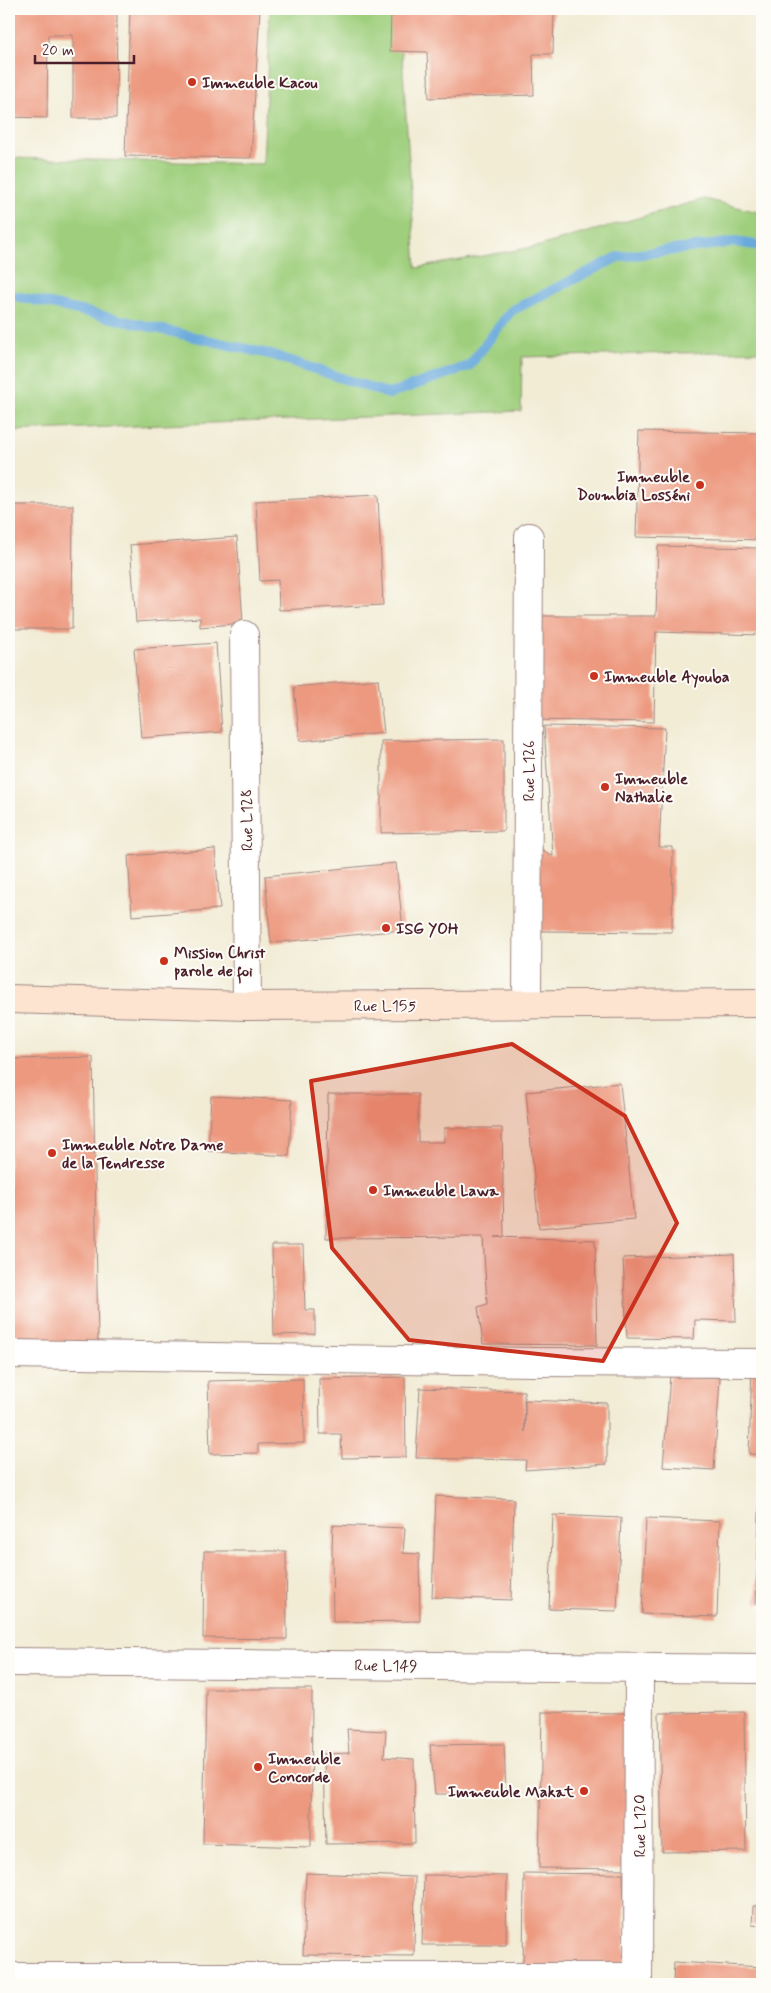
<svg xmlns="http://www.w3.org/2000/svg" width="771" height="1993" viewBox="0 0 771 1993" font-family="Mynerve,sans-serif">
	<style>
		.green { fill: #9fcf7d; stroke: #747754 }
		.lines { fill: none; stroke-linecap: round; stroke-linejoin: round }
		.stream { stroke: #69a9dc; stroke-width: 10 }
		.building { fill: #ed997f }
		.street-casing { stroke: #9e8680; stroke-width: 30 }
		.secondary-casing { stroke: #9e8680; stroke-width: 30 }
		.street { stroke: #fff; stroke-width: 28 }
		.secondary { stroke: #fde4d1; stroke-width: 28 }
		.marked { fill: #c8321e; fill-opacity: 0.2; stroke: #c8321e; stroke-width: 4; stroke-linejoin: round }
		.poi-dot { fill: #c8321e; stroke: #fdfcf7; stroke-width: 2 }
		.labels { text-anchor: middle; stroke-width: 4; stroke-linejoin: round; paint-order: stroke }
		.poi-label { font-size: 16px; font-weight: bold; fill: #4a1f2b; stroke: #fdfcf7; text-anchor: start }
		.street-label { font-size: 16px; fill: #4a1f2b; stroke: #fdfcf7 }
	</style>
	<rect width="100%" height="100%" fill="#fdfcf7"/>
	<filter id="ink" filterUnits="userSpaceOnUse"><feTurbulence type="fractalNoise" baseFrequency=".02" numOctaves="2"/><feDisplacementMap in="SourceGraphic" scale="10" xChannelSelector="R" yChannelSelector="G"/><feConvolveMatrix kernelMatrix="1 2 1 2 8 2 1 2 1" color-interpolation-filters="sRGB"/></filter>
	<filter id="wash" filterUnits="userSpaceOnUse"><feTurbulence type="fractalNoise" baseFrequency=".0096" numOctaves="4" result="noise"/><feDisplacementMap in="SourceGraphic" scale="20" xChannelSelector="R" yChannelSelector="G"/><feGaussianBlur stdDeviation="1.12" result="paint"/><feColorMatrix in="noise" values="0 0 0 0 0 0 0 0 0 0 0 0 0 0 0 0 0 1.4 0 .05"/><feComposite in="paint" operator="in"/></filter>
	<g filter="url(#wash)">
		<rect width="100%" height="100%" fill="#f2ecd5"/>
		<path class="green" d="M270 9H399L416 268 539 246 704 199 762 213V351L522 357 521 411 9 431V158L263 164Z"/>
		<g class="lines">
			<path class="stream" d="M16 296 273 355 389 394 469 366 511 311 618 257 735 242 762 246"/>
		</g>
		<g id="blocks">
			<g class="building">
				<path d="M9 9H117L116 118H73V35H48L47 118 9 117Z"/>
				<path d="M130 9H260L251 158 125 156Z"/>
				<path d="M391 9H554L553 54H533L534 95 429 98 427 52 390 51Z"/>
				<path d="M639 431 762 433V540L636 537Z"/>
				<path d="M378 495 383 605 279 610 278 580 260 581 256 501Z"/>
				<path d="M9 505H73L72 629H9Z"/>
				<path d="M237 537 243 623 200 627V618L136 622 130 545Z"/>
				<path d="M658 546 762 548V635L656 632 654 722 533 720 534 616H656Z"/>
				<path d="M216 643 222 732 141 738 134 649Z"/>
				<path d="M378 679 384 733 300 741 294 687Z"/>
				<path d="M544 726 665 728 659 847H673L672 932 539 931V848L553 856Z"/>
				<path d="M504 739V831L381 833V741Z"/>
				<path d="M215 849 220 909 132 916 128 856Z"/>
				<path d="M396 863 403 930 271 943 265 876Z"/>
				<path d="M93 1057 98 1343 9 1344V1061L11 1059Z"/>
				<path d="M620 1083 634 1219 539 1228 526 1092Z"/>
				<path d="M328 1094H418V1142H444V1128H502L504 1237H495L595 1240 597 1345 483 1344 478 1307 487 1304 483 1237 326 1238Z"/>
				<path d="M211 1096 292 1100 289 1156 208 1151Z"/>
				<path d="M757 1108H762V1142H761Z"/>
				<path d="M758 1183H762V1213H761Z"/>
				<path d="M272 1245H303L305 1310H315V1334L274 1335Z"/>
				<path d="M734 1254 736 1321 695 1320 694 1339 627 1338 623 1258Z"/>
				<path d="M752 1366H762V1455L749 1454Z"/>
				<path d="M670 1375 720 1378 714 1470 663 1467Z"/>
				<path d="M405 1377 406 1457 342 1458 341 1434H320L319 1379Z"/>
				<path d="M303 1379 304 1443 258 1444V1453L210 1454 208 1381Z"/>
				<path d="M420 1388 524 1391 525 1432V1400L607 1403V1464L525 1470 526 1460 416 1458Z"/>
				<path d="M760 1484H762V1604L756 1603Z"/>
				<path d="M436 1496 514 1499 511 1600 432 1597Z"/>
				<path d="M553 1515 621 1518 617 1611 549 1609Z"/>
				<path d="M646 1518 720 1521 717 1617 642 1614Z"/>
				<path d="M333 1525 405 1528 403 1553 419 1554 420 1621 333 1622 332 1548Z"/>
				<path d="M204 1551H286L287 1639 203 1638Z"/>
				<path d="M206 1689H312L311 1847 203 1844Z"/>
				<path d="M542 1712 628 1713 627 1869 539 1868Z"/>
				<path d="M744 1712 746 1851 662 1852 659 1713Z"/>
				<path d="M347 1729 386 1731 384 1757 414 1759 415 1843 326 1844 324 1754 349 1753Z"/>
				<path d="M504 1744 506 1794H435L430 1745Z"/>
				<path d="M306 1873 415 1877 414 1956 303 1955Z"/>
				<path d="M524 1873 623 1874 626 1970H523Z"/>
				<path d="M424 1875 507 1876 506 1945H422Z"/>
				<path d="M753 1906H762V1926L752 1925Z"/>
				<path d="M674 1962 762 1967 761 1984H673Z"/>
			</g>
		</g>
	</g>
	<g filter="url(#ink)">
		<use href="#blocks" fill-opacity="0" stroke="#9e8680" stroke-width="1"/>
		<g class="lines">
			<defs>
				<g id="street">
					<path d="M244 635 247 1006"/>
					<path d="M527 1005 529 537"/>
					<path d="M9 1354 534 1362 762 1363"/>
					<path d="M9 1662 762 1669"/>
					<path d="M9 1977H638"/>
					<path d="M638 1984 639 1668"/>
				</g>
				<path id="secondary" d="M9 999 247 1006 762 1003"/>
			</defs>
			<use href="#street" class="street-casing"/>
			<use href="#secondary" class="secondary-casing"/>
			<use href="#street" class="street"/>
			<use href="#secondary" class="secondary"/>
		</g>
	</g>
	<path class="marked" d="M512 1044 625 1116 677 1223 603 1361 409 1340 332 1248 311 1081Z"/>
	<g class="poi-dot">
		<circle cx="192" cy="82" r="5"/>
		<circle cx="700" cy="485" r="5"/>
		<circle cx="594" cy="676" r="5"/>
		<circle cx="605" cy="787" r="5"/>
		<circle cx="386" cy="928" r="5"/>
		<circle cx="164" cy="961" r="5"/>
		<circle cx="52" cy="1153" r="5"/>
		<circle cx="373" cy="1190" r="5"/>
		<circle cx="258" cy="1767" r="5"/>
		<circle cx="584" cy="1791" r="5"/>
	</g>
	<g class="labels">
		<g class="poi-label">
			<text x="202" y="88">Immeuble Kacou</text>
			<text x="690" y="482" text-anchor="end">Immeuble<tspan x="690" dy="18">Doumbia Losséni</tspan></text>
			<text x="604" y="682">Immeuble Ayouba</text>
			<text x="615" y="784">Immeuble<tspan x="615" dy="18">Nathalie</tspan></text>
			<text x="396" y="934">ISG YOH</text>
			<text x="174" y="958">Mission Christ<tspan x="174" dy="18">parole de foi</tspan></text>
			<text x="62" y="1150">Immeuble Notre Dame<tspan x="62" dy="18">de la Tendresse</tspan></text>
			<text x="383" y="1196">Immeuble Lawa</text>
			<text x="268" y="1764">Immeuble<tspan x="268" dy="18">Concorde</tspan></text>
			<text x="574" y="1797" text-anchor="end">Immeuble Makat</text>
		</g>
		<g class="street-label">
			<text transform="translate(528 771) rotate(-90)" y="6">Rue L126</text>
			<text transform="translate(246 820) rotate(-91)" y="6">Rue L128</text>
			<text x="385" y="1011">Rue L155</text>
			<text transform="translate(386 1665) rotate(1)" y="6">Rue L149</text>
			<text transform="translate(639 1826) rotate(-90)" y="6">Rue L120</text>
		</g>
	</g>
	<rect width="771" height="1993" fill="none" stroke="#fdfcf7" stroke-width="30"/>
	<path d="M35 55v8h99v-8" fill="none" stroke="#4a1f2b" stroke-width="2.5"/>
	<text x="42" y="55" font-size="15" fill="#4a1f2b" stroke="#fdfcf7" stroke-width="4" paint-order="stroke">20 m</text>
</svg>
